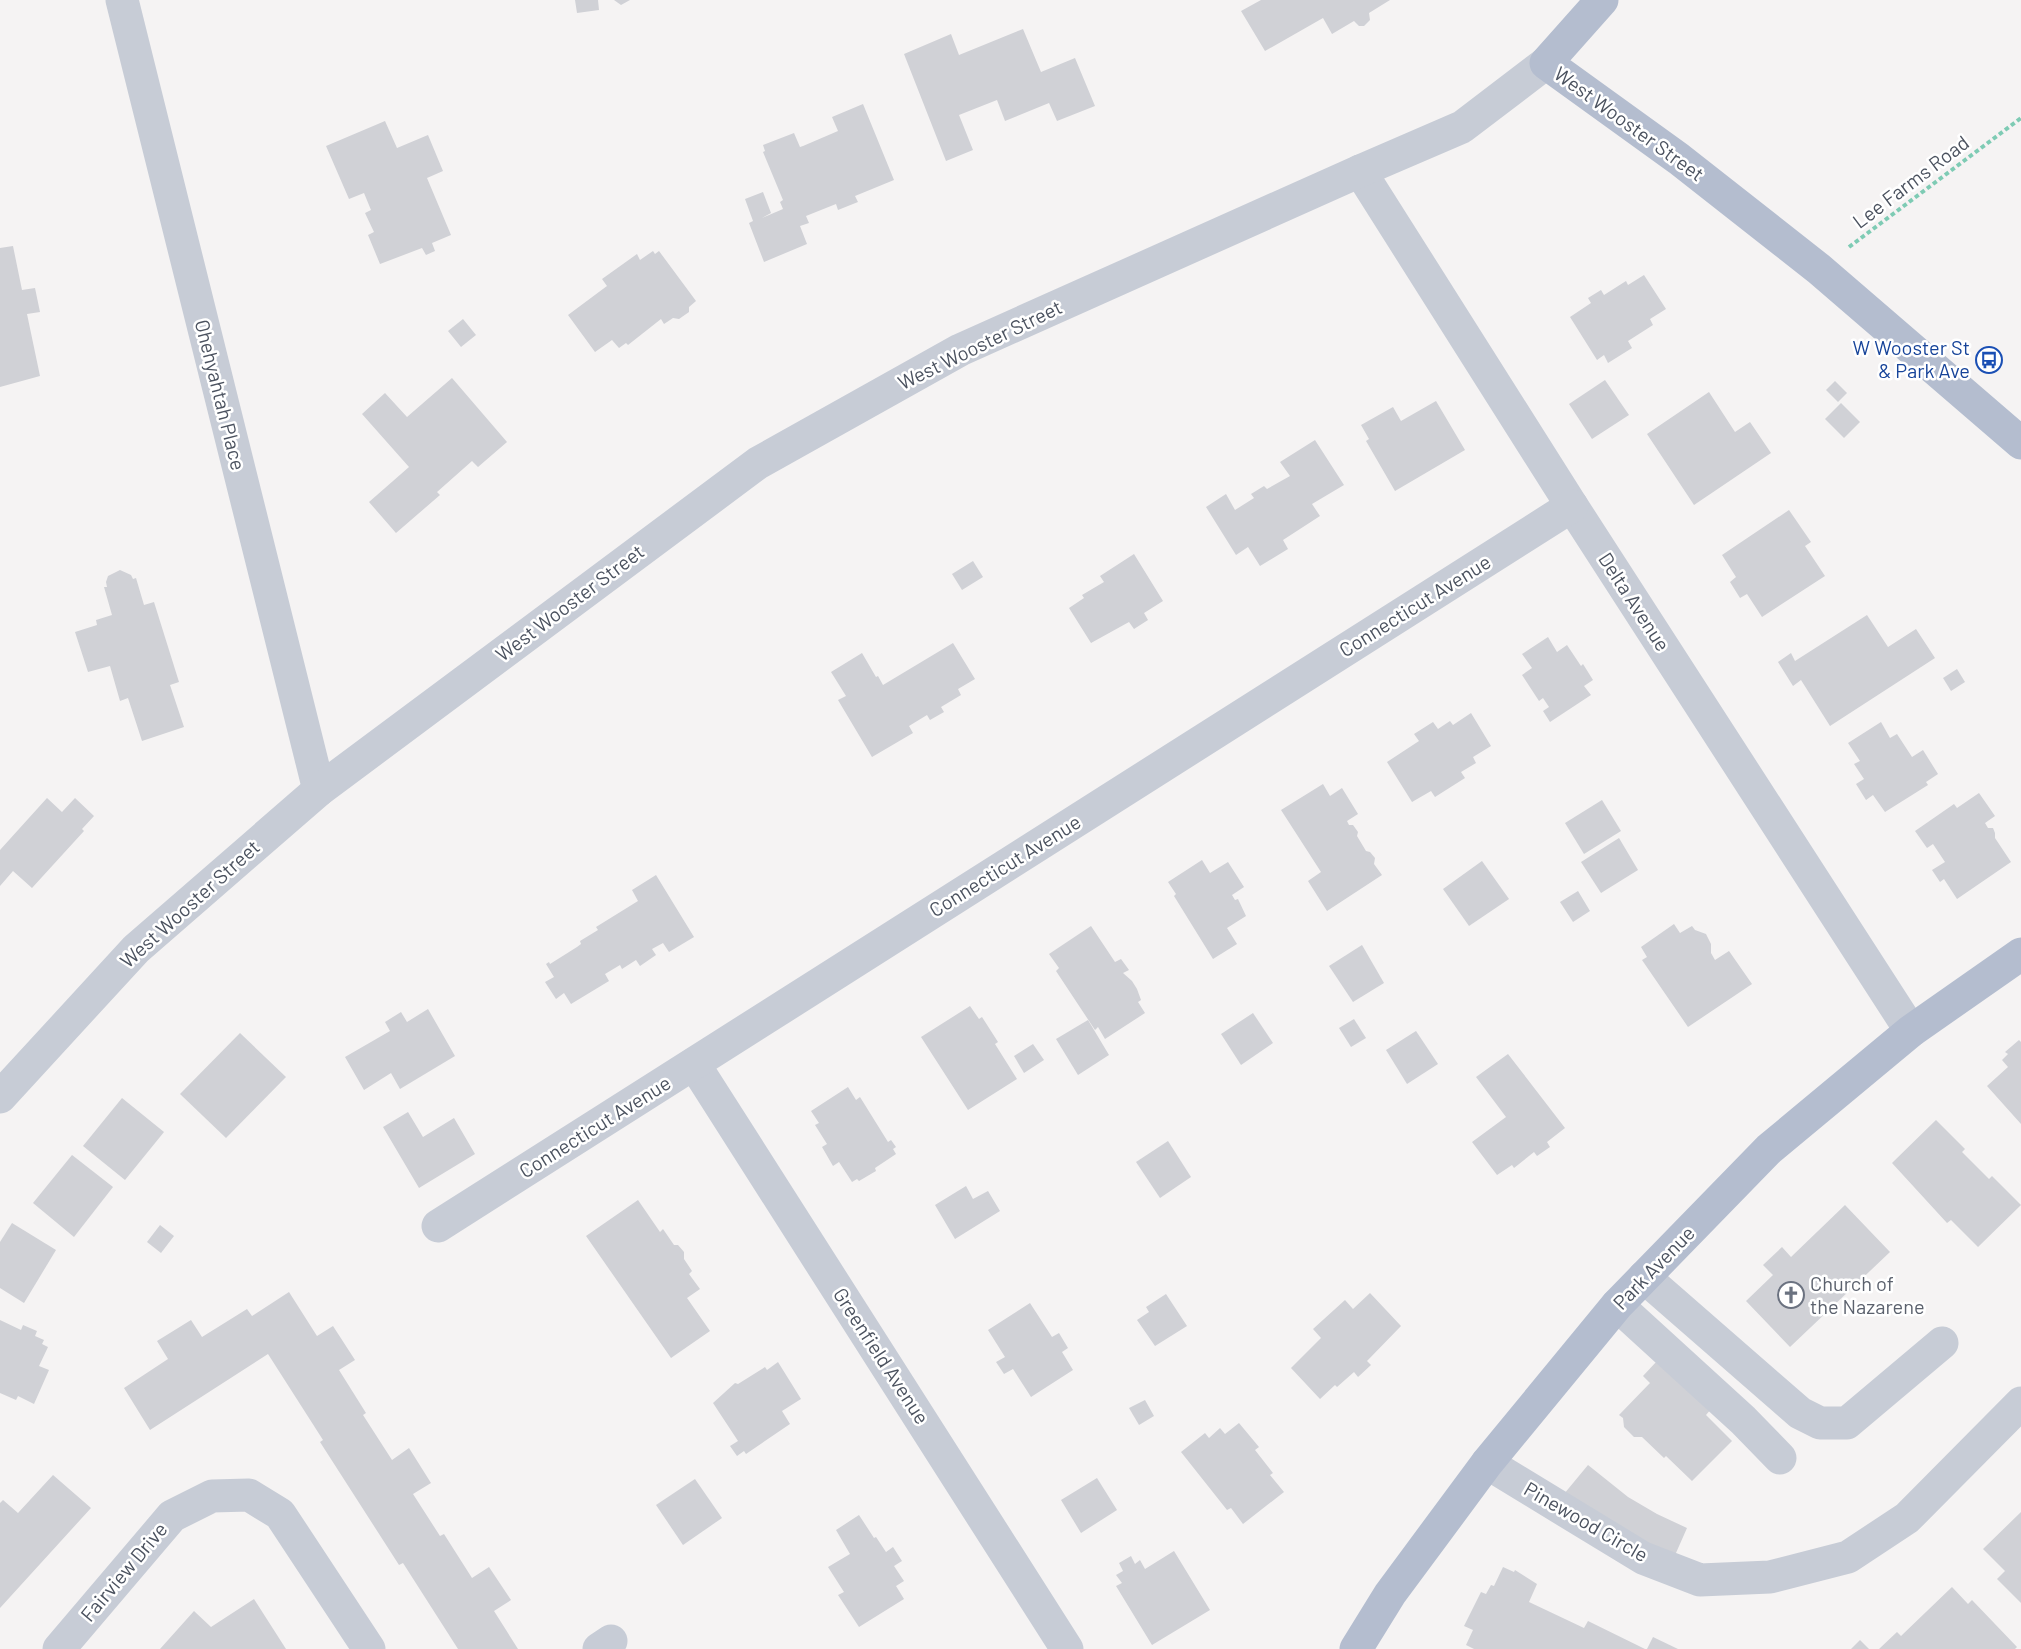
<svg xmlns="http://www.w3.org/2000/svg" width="2021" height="1649" viewBox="0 0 2021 1649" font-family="Barlow,sans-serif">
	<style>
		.building { fill: #d0d1d6 }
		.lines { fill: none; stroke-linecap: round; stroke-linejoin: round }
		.path { stroke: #7ecbb4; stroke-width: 4; stroke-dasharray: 4.5 3; stroke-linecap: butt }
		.minor { stroke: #c7ccd6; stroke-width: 33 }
		.major { stroke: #b4bdcf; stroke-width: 33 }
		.labels { text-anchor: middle; stroke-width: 5; stroke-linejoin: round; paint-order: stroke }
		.street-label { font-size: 20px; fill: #4b525f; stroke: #fff }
		.transit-label { font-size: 20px; fill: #164399; stroke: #fff; text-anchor: end }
		.worship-label { font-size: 20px; fill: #5b616d; stroke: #fff; text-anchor: start }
	</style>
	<rect width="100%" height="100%" fill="#f5f3f3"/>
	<g class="building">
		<path d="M575 0H598L599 10 577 13Z"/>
		<path d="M614 0H630L621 5Z"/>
		<path d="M1261 0H1390L1369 13 1370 20 1364 26H1359L1354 21 1332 34 1323 18 1265 51 1241 11Z"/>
		<path d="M1023 29 1041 72 1075 58 1095 106 1057 121 1049 103 1005 121 997 100 959 115 973 150 946 161 904 54 951 34 959 55Z"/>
		<path d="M863 104 894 180 855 196 858 202 838 210 836 204 806 216 809 223 800 226 807 244 764 262 749 223 753 221 745 199 763 192 771 213 762 218 783 209 780 202 783 200 763 152 765 151 763 145 794 133 800 147 803 146 838 131 832 117Z"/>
		<path d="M385 121 397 148 428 135 443 171 427 178 451 235 432 243 435 251 426 255 422 248 380 264 368 235 374 232 365 213 371 210 364 193 349 199 326 146Z"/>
		<path d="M13 246 22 290 35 288 40 312 27 314 40 376 0 387V248Z"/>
		<path d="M653 251 655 254 659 251 696 301 689 307V312L679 319 673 318 664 324 661 319 628 345 626 343 619 348 612 340 595 352 568 315 607 286 602 279 637 254 640 260Z"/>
		<path d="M1644 275 1666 309 1650 319 1653 325 1628 341 1632 348 1608 363 1604 355 1597 360 1570 317 1591 303 1588 298 1601 290 1604 295 1626 281 1628 285Z"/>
		<path d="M463 319 476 335 461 347 448 331Z"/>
		<path d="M452 378 507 442 478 467 472 461 437 492 440 495 396 533 369 502 409 467 362 414 385 393 407 417Z"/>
		<path d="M1605 380 1629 415 1592 439 1569 404Z"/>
		<path d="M1835 381 1847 393 1838 402 1826 390Z"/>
		<path d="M1709 392 1735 432 1750 422 1771 453 1694 505 1647 434Z"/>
		<path d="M1436 401 1465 450 1395 491 1366 441 1369 439 1361 425 1393 407 1401 421Z"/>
		<path d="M1841 403 1860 422 1844 438 1825 419Z"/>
		<path d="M1315 440 1344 485 1312 504 1320 516 1283 540 1288 549 1260 566 1248 547 1236 555 1206 507 1226 494 1235 510 1254 498 1251 494 1264 486 1267 489 1290 476 1280 462Z"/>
		<path d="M1789 510 1811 542 1805 546 1825 576 1762 617 1747 594 1740 598 1730 582 1736 577 1722 555Z"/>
		<path d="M1134 554 1163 601 1144 613 1148 620 1134 629 1129 622 1091 643 1069 608 1084 598 1082 595 1104 582 1100 576Z"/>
		<path d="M973 561 983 577 962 590 952 574Z"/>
		<path d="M120 570 131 575 133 579 136 578 144 605 154 602 179 682 170 685 184 727 142 741 128 698 120 701 110 666 88 672 75 632 97 625 96 620 112 615 104 587H107L106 582 108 576Z"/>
		<path d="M1867 615 1888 647 1916 629 1935 658 1830 726 1801 680 1793 686 1778 662 1791 653 1795 661Z"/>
		<path d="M1548 637 1557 652 1567 645 1581 666 1583 664 1593 680 1584 686 1591 695 1550 722 1543 711 1549 707 1543 698 1539 701 1522 675 1532 668 1522 654Z"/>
		<path d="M953 643 975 679 958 689 961 695 941 707 944 712 930 720 927 715 909 726 913 733 872 757 838 700 846 696 831 672 862 653 876 677 878 676 883 685Z"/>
		<path d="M1957 669 1965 682 1951 691 1943 678Z"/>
		<path d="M1471 713 1491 746 1473 757 1476 763 1461 772 1465 778 1435 797 1431 791 1412 802 1387 762 1419 741 1414 734 1433 722 1438 729 1450 721 1453 725Z"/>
		<path d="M1881 722 1890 738 1897 734 1912 757 1923 750 1938 774 1926 782 1928 785 1885 812 1873 795 1866 800 1856 784 1864 779 1854 764 1860 761 1848 743Z"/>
		<path d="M1323 784 1330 796 1342 788 1358 814 1347 821 1349 825H1353L1358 832 1357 836 1366 851 1370 852 1375 858 1374 864 1382 875 1327 911 1308 881 1321 872 1281 810Z"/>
		<path d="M1979 793 1995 816 1985 823 1988 828H1993L1995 833V838L2011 862 1957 899 1944 879 1940 882 1932 870 1945 862 1933 844 1927 848 1915 831 1954 804 1957 808Z"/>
		<path d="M47 798 62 812 75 798 94 816 82 829 84 831 32 888 13 871 0 886V850Z"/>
		<path d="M1602 800 1621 831 1584 854 1565 823Z"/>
		<path d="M1619 838 1638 870 1601 893 1581 862Z"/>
		<path d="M1202 860 1210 873 1228 862 1244 887 1232 895 1235 900 1238 899 1246 916 1227 928 1237 944 1213 959 1174 896 1176 894 1168 882Z"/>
		<path d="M1482 861 1509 899 1469 926 1443 889Z"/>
		<path d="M656 875 694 937 669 952 663 943 652 949 656 955 640 966 636 960 622 969 620 965 605 974 609 981 571 1004 564 993 556 999 545 982 554 977 546 964 549 962 550 964 577 947 581 944 580 941 598 930 596 927 638 901 632 890Z"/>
		<path d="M1578 891 1590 911 1573 922 1560 902Z"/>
		<path d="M1674 924 1680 933 1692 926 1695 930 1706 934 1711 944V953L1715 960 1729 951 1752 984 1688 1027 1642 960 1647 957 1641 947Z"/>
		<path d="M1091 926 1115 962 1121 959 1129 970 1123 973 1132 981 1137 989 1141 1000 1138 1002 1145 1013 1105 1039 1098 1027 1095 1030 1056 971 1059 968 1049 954Z"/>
		<path d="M1362 945 1384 983 1353 1002 1329 966Z"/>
		<path d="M970 1006 979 1019 982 1017 998 1042 995 1044 1017 1079 968 1110 921 1037Z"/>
		<path d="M428 1009 455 1056 400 1089 391 1073 364 1090 345 1057 390 1031 385 1022 401 1012 407 1022Z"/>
		<path d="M1253 1013 1273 1043 1241 1065 1221 1034Z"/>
		<path d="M1354 1019 1366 1038 1351 1047 1339 1028Z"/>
		<path d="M1088 1020 1109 1055 1078 1075 1056 1039Z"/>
		<path d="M1416 1031 1438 1064 1407 1084 1386 1050Z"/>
		<path d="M240 1033 286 1077 226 1138 180 1094Z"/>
		<path d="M2019 1040 2021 1042V1124L1987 1086 2008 1067 2002 1060 2008 1054 2005 1052Z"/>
		<path d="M1033 1044 1044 1060 1024 1073 1014 1056Z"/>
		<path d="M1508 1054 1565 1128 1547 1142 1550 1147 1537 1156 1534 1152 1514 1168 1512 1165 1497 1175 1472 1142 1506 1117 1476 1077Z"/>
		<path d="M848 1087 856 1100 860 1097 888 1142 891 1140 896 1147 893 1149 896 1154 875 1168 876 1171 859 1181 857 1179 852 1182 839 1162 833 1166 822 1147 827 1144 815 1125 819 1123 811 1111Z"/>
		<path d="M122 1098 164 1132 125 1180 83 1146Z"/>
		<path d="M408 1112 423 1137 454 1118 475 1154 419 1188 383 1127Z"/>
		<path d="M1936 1120 1965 1149 1962 1152 1989 1179 1992 1176 2021 1205 1978 1247 1951 1220 1947 1223 1892 1163Z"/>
		<path d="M1168 1141 1191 1177 1160 1198 1136 1162Z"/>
		<path d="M72 1155 113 1187 74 1237 33 1203Z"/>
		<path d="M966 1186 973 1199 988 1191 1000 1211 955 1239 935 1205Z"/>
		<path d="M638 1200 660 1232 663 1229 674 1245H678L684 1252V1259L692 1271 689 1274 700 1289 687 1298 710 1331 671 1358 586 1236Z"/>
		<path d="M1845 1205 1890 1252 1790 1347 1746 1301 1773 1275 1763 1265 1782 1247 1791 1257Z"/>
		<path d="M12 1223 56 1250 24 1303 0 1288V1242Z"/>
		<path d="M160 1225 174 1236 161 1253 147 1242Z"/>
		<path d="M289 1292 317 1336 333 1326 355 1360 339 1370 366 1413 363 1415 392 1460 409 1448 431 1483 413 1494 440 1536 444 1534 472 1578 489 1567 511 1600 494 1611 518 1649H458L403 1563 399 1565 320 1442 323 1440 268 1354 150 1430 124 1388 168 1359 157 1341 191 1320 202 1337 247 1309 252 1316Z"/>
		<path d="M1370 1293 1401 1326 1367 1361 1371 1365 1358 1377 1354 1372 1337 1387 1335 1385 1320 1399 1291 1368 1321 1338 1313 1329 1345 1300 1353 1309Z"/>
		<path d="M1166 1294 1187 1326 1155 1346 1137 1320 1149 1312 1146 1307Z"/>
		<path d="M1030 1303 1052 1337 1059 1333 1068 1348 1062 1352 1073 1370 1031 1397 1013 1369 1004 1374 996 1362 1005 1357 988 1330Z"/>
		<path d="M0 1320 21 1330 23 1325 37 1331 35 1336 44 1340 42 1344 48 1347 39 1366 49 1370 34 1404 18 1396 16 1400 0 1393Z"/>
		<path d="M1657 1361 1711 1409 1706 1415 1732 1441 1692 1481 1666 1456 1664 1458 1642 1437H1634L1624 1427 1623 1418 1619 1415 1650 1383 1643 1376Z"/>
		<path d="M778 1362 801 1399 782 1411 790 1424 746 1454 744 1451 737 1456 730 1446 738 1441 713 1403 735 1383 738 1384 765 1367 767 1370Z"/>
		<path d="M1145 1400 1154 1416 1139 1425 1129 1408Z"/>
		<path d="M1239 1423 1259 1447 1255 1450 1273 1473 1270 1475 1284 1492 1243 1524 1231 1508 1227 1510 1181 1452 1205 1433 1209 1438 1220 1428 1225 1434Z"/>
		<path d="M1588 1465 1628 1497 1657 1514 1687 1528 1672 1562 1564 1494Z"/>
		<path d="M53 1475 91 1508 0 1608V1503L3 1500 18 1513Z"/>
		<path d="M1097 1478 1117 1510 1081 1533 1061 1500Z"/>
		<path d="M695 1479 722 1518 683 1545 656 1505Z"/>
		<path d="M2021 1512V1603L1997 1579 2005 1571 1983 1549Z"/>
		<path d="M859 1515 874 1538 876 1537 886 1552 893 1547 902 1561 894 1566 904 1581 896 1586 904 1599 859 1627 838 1595 844 1592 828 1567 850 1554 836 1530Z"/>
		<path d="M1174 1551 1210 1610 1152 1645 1116 1586 1122 1583 1116 1575 1123 1571 1119 1563 1131 1556 1135 1564 1140 1560 1145 1569Z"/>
		<path d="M1503 1567 1514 1572 1515 1570 1537 1584 1529 1602 1584 1628 1588 1621 1645 1649H1474L1466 1645 1473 1630 1464 1626 1481 1592 1486 1594 1491 1585 1494 1586Z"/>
		<path d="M1952 1587 1968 1604 1972 1600 2017 1647 2015 1649H1879L1897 1632 1901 1636Z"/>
		<path d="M254 1599 286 1649H160L194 1611 211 1627Z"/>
		<path d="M1653 1637 1678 1649H1647Z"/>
		<path d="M1860 1640 1869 1649H1851Z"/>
	</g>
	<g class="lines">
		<path class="path" d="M1849 247 2021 118"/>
		<g class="minor">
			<path d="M122 0 319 790"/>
			<path d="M1360 171 1572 506 1911 1031"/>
			<path d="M694 1064 1067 1649"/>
			<path d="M0 1097 136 949 319 790 758 463 960 350 1360 171 1462 127 1546 63"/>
			<path d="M438 1226 1572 506"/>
			<path d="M1644 1277 1800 1413 1820 1423H1847L1942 1343"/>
			<path d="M1617 1305 1743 1420 1780 1458"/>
			<path d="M1487 1463 1643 1558 1700 1580 1770 1577 1848 1557 1907 1518 2021 1403"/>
			<path d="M59 1649 172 1516 212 1496 249 1495 280 1514 369 1649"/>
			<path d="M599 1649 611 1641"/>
		</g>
		<g class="major">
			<path d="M1602 0 1546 63 1679 159 1819 269 2021 443"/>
			<path d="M1356 1649 1390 1594 1487 1463 1617 1305 1769 1149 1911 1031 2021 954"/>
		</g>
	</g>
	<defs>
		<symbol id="bus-ring" viewBox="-11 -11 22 22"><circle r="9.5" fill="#fff" stroke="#1a4fb4" stroke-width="1.5"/><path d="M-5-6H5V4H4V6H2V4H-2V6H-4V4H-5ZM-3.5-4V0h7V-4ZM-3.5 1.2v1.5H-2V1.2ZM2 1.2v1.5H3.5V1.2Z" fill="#1a4fb4"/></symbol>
		<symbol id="church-ring" viewBox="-11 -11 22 22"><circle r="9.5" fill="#fff" stroke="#6b7280" stroke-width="1.5"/><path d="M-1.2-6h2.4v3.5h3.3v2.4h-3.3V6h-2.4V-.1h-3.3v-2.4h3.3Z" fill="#6b7280"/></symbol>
	</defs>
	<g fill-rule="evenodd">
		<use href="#bus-ring" x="1974" y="345" width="30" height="30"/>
		<use href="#church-ring" x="1776" y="1280" width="30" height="30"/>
	</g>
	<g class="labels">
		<g class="street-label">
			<text transform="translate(1629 124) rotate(36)" y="7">West Wooster Street</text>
			<text transform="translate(1911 182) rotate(-37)" y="7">Lee Farms Road</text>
			<text transform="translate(980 345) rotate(-26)" y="7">West Wooster Street</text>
			<text transform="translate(220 395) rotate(76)" y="7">Ohehyahtah Place</text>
			<text transform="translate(1634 602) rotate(57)" y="7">Delta Avenue</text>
			<text transform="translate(570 603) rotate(-37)" y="7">West Wooster Street</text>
			<text transform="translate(1415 606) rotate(-32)" y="7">Connecticut Avenue</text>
			<text transform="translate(1005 866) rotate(-32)" y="7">Connecticut Avenue</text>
			<text transform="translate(190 904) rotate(-42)" y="7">West Wooster Street</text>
			<text transform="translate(595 1127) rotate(-32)" y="7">Connecticut Avenue</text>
			<text transform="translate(1654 1268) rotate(-46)" y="7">Park Avenue</text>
			<text transform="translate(881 1356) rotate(57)" y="7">Greenfield Avenue</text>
			<text transform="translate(1586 1522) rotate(30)" y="7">Pinewood Circle</text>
			<text transform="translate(124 1572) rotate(-50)" y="7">Fairview Drive</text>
		</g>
		<g class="transit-label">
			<text x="1970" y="355">W Wooster St<tspan x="1970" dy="23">&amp; Park Ave</tspan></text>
		</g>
		<g class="worship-label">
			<text x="1810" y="1291">Church of<tspan x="1810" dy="23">the Nazarene</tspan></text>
		</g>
	</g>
</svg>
